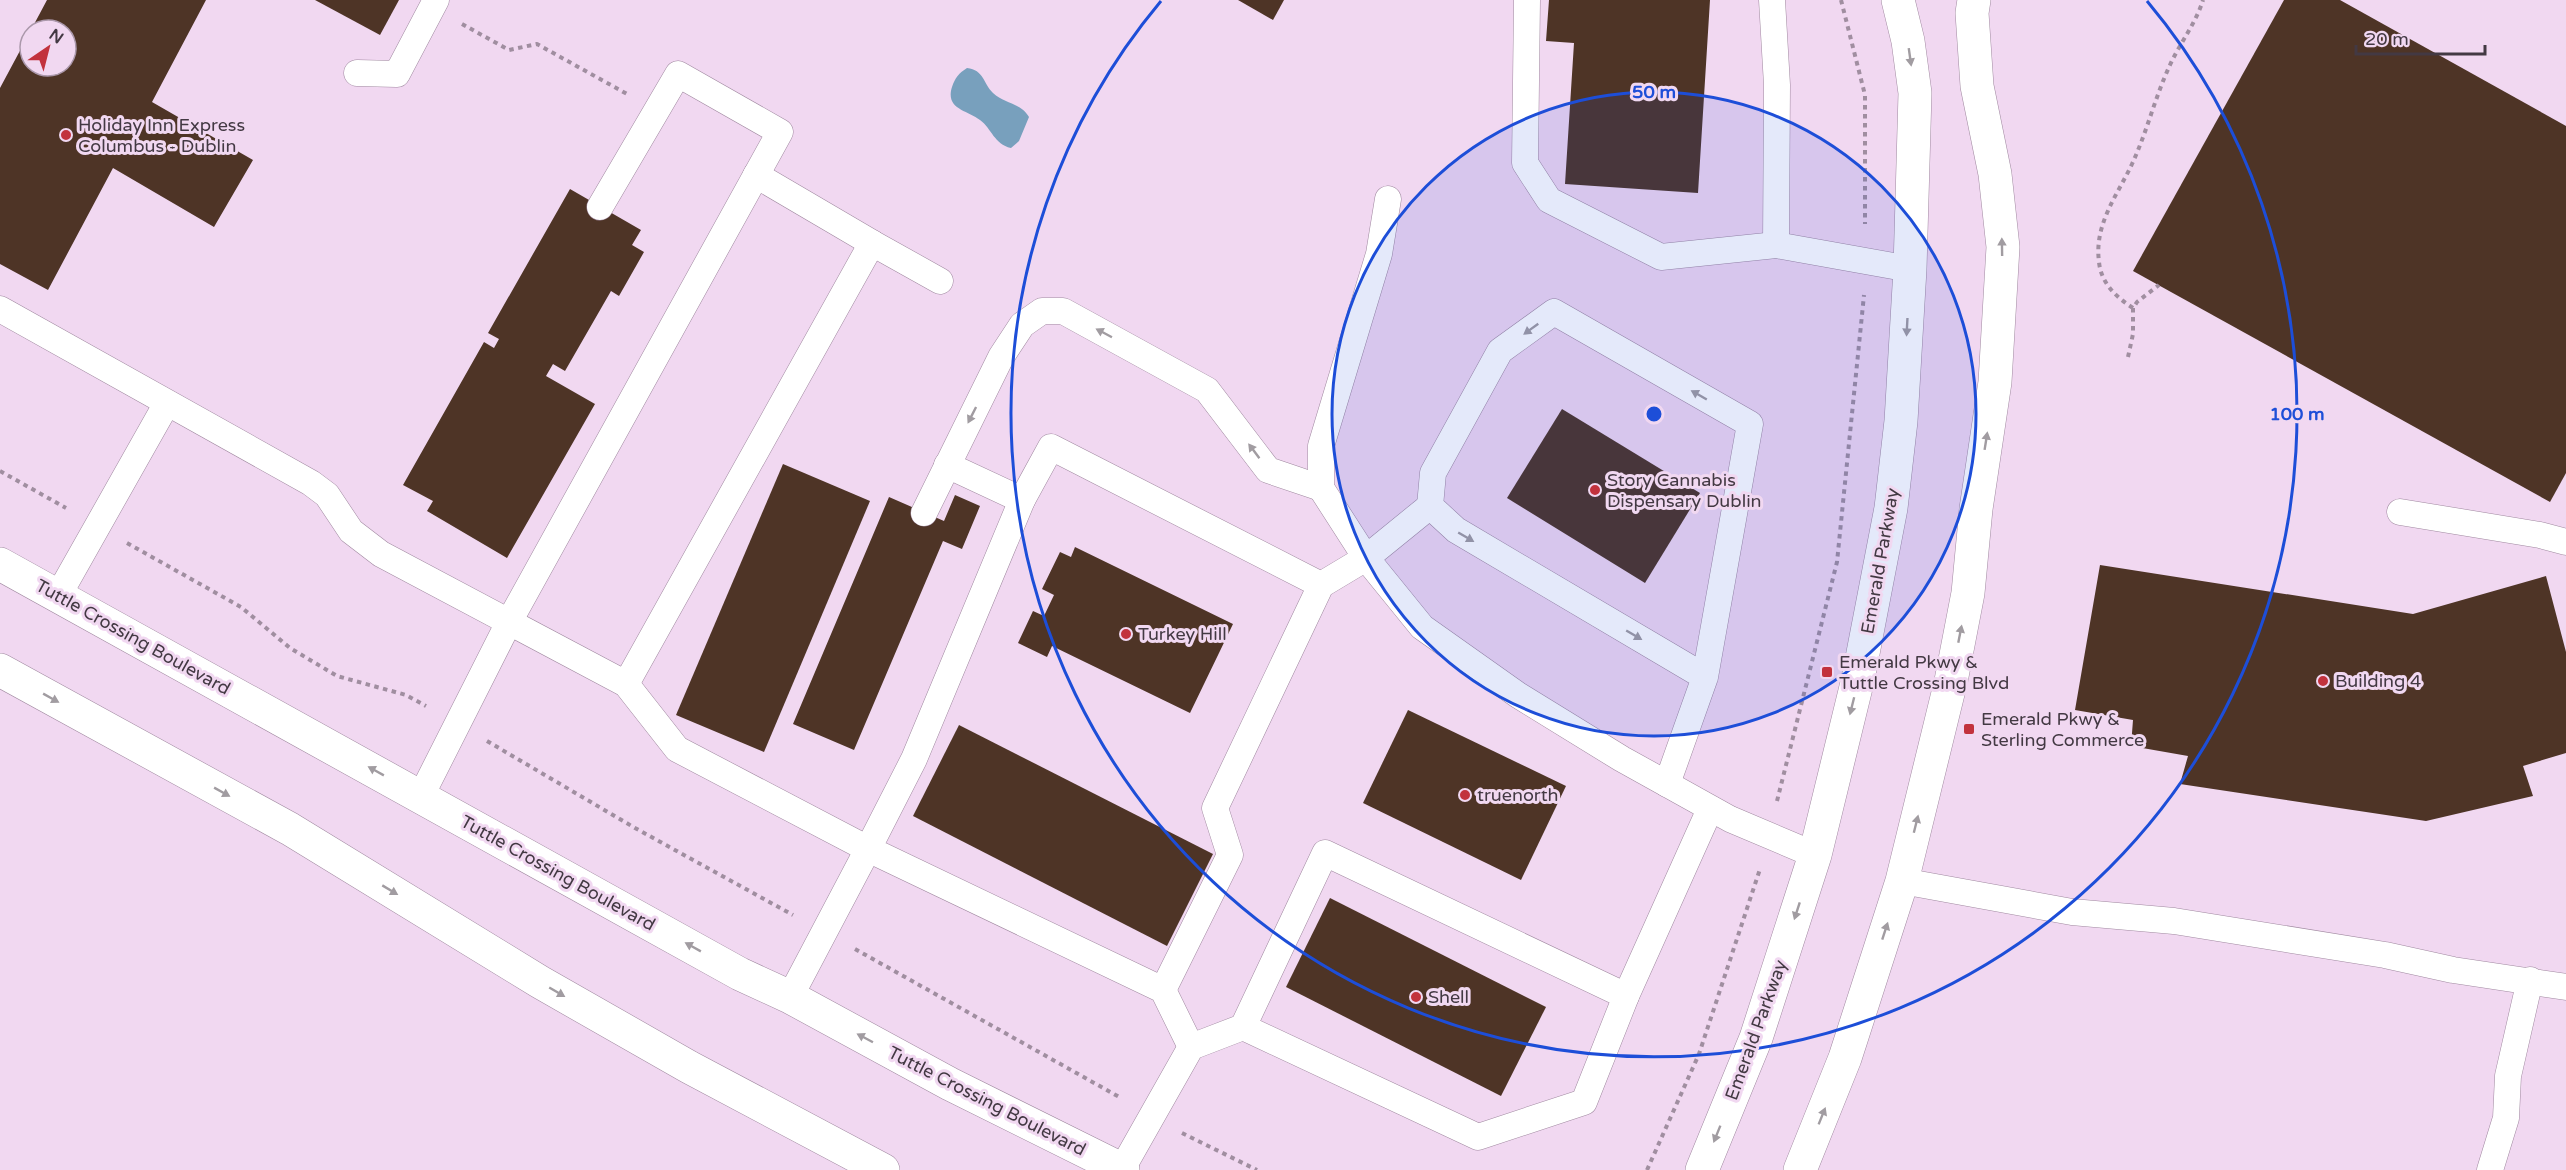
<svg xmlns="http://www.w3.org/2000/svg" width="2566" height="1170" viewBox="0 0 2566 1170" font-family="'Varela Round',sans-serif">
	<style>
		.water { fill: #78a0bd }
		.building { fill: #4e3426 }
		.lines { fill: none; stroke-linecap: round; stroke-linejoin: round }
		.service-casing { stroke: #a089a0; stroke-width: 27 }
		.tertiary-casing { stroke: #a089a0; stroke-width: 34 }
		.secondary-casing { stroke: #a089a0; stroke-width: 34 }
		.path { stroke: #a08ea0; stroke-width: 4; stroke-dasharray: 4.5 4.5; stroke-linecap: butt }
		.service { stroke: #fff; stroke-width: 26 }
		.tertiary { stroke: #fff; stroke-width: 33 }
		.secondary { stroke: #fff; stroke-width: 33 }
		.oneway { fill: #a19ca1 }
		.ring { fill: none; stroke: #1d4ed8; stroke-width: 3 }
		.poi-dot { fill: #c2323d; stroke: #f1d8f1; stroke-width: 2 }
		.labels { text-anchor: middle; stroke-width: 6; stroke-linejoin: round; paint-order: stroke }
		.poi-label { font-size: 18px; fill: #433943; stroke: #f1d8f1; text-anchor: start }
		.street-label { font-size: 18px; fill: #433943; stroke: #f1d8f1 }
		.centre { fill: #1d4ed8; stroke: #f1d8f1; stroke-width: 3 }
		.ring-label { font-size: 18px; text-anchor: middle; font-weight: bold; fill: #1d4ed8; stroke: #f1d8f1; stroke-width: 6; stroke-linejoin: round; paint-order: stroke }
	</style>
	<rect width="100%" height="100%" fill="#f1d8f1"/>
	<path class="water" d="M967 68C984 70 983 83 993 93 1005 104 1021 103 1029 117L1019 141 1011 148C994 144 992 129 980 120 967 110 945 109 952 87 955 78 959 73 967 68Z"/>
	<g class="building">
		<path d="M47 0H206L152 102 253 160 214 227 113 168 48 290 0 264V88L30 32V66H66V30H31Z"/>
		<path d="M315 0H399L380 35Z"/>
		<path d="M1238 0H1284L1273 20Z"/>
		<path d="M1549 0H1710L1698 193 1565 184 1574 43 1546 41Z"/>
		<path d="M2284 0H2340L2566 126V473L2550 502 2133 271Z"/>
		<path d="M570 189 641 230 632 245 644 252 619 296 611 291 565 371 553 364 546 376 595 404 507 558 427 511 433 501 403 485 484 342 494 348 499 339 488 333Z"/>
		<path d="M1562 409 1700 493 1645 583 1507 498Z"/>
		<path d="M783 464 870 501 764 752 676 715Z"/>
		<path d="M955 495 980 506 962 549 943 541 854 750 793 724 889 497 944 521Z"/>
		<path d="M1075 547 1233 624 1190 713 1052 646 1047 657 1018 643 1033 611 1044 616 1054 595 1042 589 1060 552 1071 557Z"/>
		<path d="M2100 565 2413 614 2546 576 2566 652V753L2523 766 2533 796 2426 821 2180 784 2188 756 2131 746 2133 720 2075 710Z"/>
		<path d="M1408 710 1566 786 1521 880 1363 803Z"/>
		<path d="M959 725 1213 854 1167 946 913 816Z"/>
		<path d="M1330 898 1546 1007 1501 1096 1286 987Z"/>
	</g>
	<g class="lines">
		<defs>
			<g id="service">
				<path d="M1527 0 1525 163 1549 200 1661 257 1776 245 1910 269"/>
				<path d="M1772 0 1777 85 1776 245"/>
				<path d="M357 73 397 74 436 0"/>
				<path d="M756 175 872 243"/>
				<path d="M1388 199 1379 254 1321 446V488L1366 558 1422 627 1518 695 1622 759 1730 819 1815 855"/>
				<path d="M0 309 311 483 327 495 351 531 381 554 626 684 677 749 868 849 790 997"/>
				<path d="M947 465 1022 500"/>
				<path d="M2400 512 2540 535 2566 542"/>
				<path d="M924 513 1001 357 1022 325 1042 311H1063L1207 390 1268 470 1321 488"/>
				<path d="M58 596 167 403"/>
				<path d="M626 684 872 243 940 281"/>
				<path d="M1667 784 1705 677 1750 424 1554 312 1500 351 1433 473 1430 506 1456 530 1705 677"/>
				<path d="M421 796 509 622 780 132 678 74 600 207"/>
				<path d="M1902 881 2072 912 2174 921 2385 955 2453 970 2566 987"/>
				<path d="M1163 990 1230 855 1215 808 1321 585 1366 558 1430 506"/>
				<path d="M1626 996 1710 809"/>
				<path d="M1191 1047 1163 990 868 849 914 759 1022 500 1051 447 1321 585"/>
				<path d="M1122 1169 1191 1047 1243 1027 1478 1137 1584 1102 1626 996 1325 853 1243 1027"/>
				<path d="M2490 1170 2506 1118 2508 1076 2530 980"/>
			</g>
			<g id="tertiary">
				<path d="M0 564 740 974 790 997 950 1084 1123 1170"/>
				<path d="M0 670 290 829 540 982 689 1067 883 1170"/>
			</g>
			<g id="secondary">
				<path d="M1702 1170 1756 1038 1815 855 1858 679 1891 508 1901 421 1910 269 1915 93 1908 41 1898 0"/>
				<path d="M1800 1170 1845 1058 1902 881 1951 681 1968 593 1976 509 1995 382 2003 247 1995 174 1977 86 1972 13 1974 0"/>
			</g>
		</defs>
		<use href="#service" class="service-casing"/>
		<use href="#tertiary" class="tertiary-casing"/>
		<use href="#secondary" class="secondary-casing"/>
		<g class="path">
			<path d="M1841 0 1865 95V224"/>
			<path d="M462 24 509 50 537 44 627 94"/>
			<path d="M2133 308C2116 297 2101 283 2099 262 2094 224 2117 196 2132 164 2147 132 2155 97 2170 65 2180 43 2196 23 2203 0"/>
			<path d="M2128 357 2133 334V308L2137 302 2159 285"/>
			<path d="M0 471 66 508"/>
			<path d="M127 543 241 607 290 648 337 676 406 695 426 706"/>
			<path d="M487 741 635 828 793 915"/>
			<path d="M1777 801 1837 562 1864 295"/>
			<path d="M855 949 1121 1098"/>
			<path d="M1182 1133 1257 1170"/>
			<path d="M1647 1170 1699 1054 1760 869"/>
		</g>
		<use href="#service" class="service"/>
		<use href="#tertiary" class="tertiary"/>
		<use href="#secondary" class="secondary"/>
	</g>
	<defs><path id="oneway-solid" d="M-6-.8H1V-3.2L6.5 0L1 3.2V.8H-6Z" transform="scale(1.5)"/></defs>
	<g class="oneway">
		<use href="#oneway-solid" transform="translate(1910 57) rotate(82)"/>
		<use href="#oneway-solid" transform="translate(2002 247) rotate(-91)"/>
		<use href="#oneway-solid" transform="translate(1907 327) rotate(93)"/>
		<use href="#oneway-solid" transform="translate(1531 329) rotate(144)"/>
		<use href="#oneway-solid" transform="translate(1104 333) rotate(-152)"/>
		<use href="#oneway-solid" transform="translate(1699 395) rotate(-150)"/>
		<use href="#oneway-solid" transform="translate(972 415) rotate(117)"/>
		<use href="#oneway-solid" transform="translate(1986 441) rotate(-81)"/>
		<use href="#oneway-solid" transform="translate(1254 451) rotate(-127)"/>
		<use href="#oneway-solid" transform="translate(1466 537) rotate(30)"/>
		<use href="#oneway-solid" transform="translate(1960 634) rotate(-79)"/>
		<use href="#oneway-solid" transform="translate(1634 635) rotate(30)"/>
		<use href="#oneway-solid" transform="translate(51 698) rotate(29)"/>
		<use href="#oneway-solid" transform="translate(1852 706) rotate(104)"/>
		<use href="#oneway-solid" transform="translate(376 771) rotate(-151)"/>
		<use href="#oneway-solid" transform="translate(222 792) rotate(29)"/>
		<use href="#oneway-solid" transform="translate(1916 824) rotate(-76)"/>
		<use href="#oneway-solid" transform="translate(390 890) rotate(31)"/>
		<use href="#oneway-solid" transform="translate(1797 911) rotate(108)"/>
		<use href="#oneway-solid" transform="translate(1885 931) rotate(-72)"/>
		<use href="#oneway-solid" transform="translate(693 947) rotate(-151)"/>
		<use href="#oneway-solid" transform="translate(557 992) rotate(30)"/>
		<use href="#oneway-solid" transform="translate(865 1038) rotate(-152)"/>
		<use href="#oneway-solid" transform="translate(1822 1116) rotate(-68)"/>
		<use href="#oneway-solid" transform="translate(1717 1134) rotate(112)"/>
	</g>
	<circle cx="1654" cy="414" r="322" fill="#1d4ed8" fill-opacity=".12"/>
	<g class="ring">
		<circle cx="1654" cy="414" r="322"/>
		<path d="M2147 1A643 643 0 1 1 1161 1"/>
	</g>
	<g class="poi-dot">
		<circle cx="66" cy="135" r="6"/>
		<circle cx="1595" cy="490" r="6"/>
		<circle cx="1126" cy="634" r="6"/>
		<rect x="1821" y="666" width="12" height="12" rx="3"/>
		<circle cx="2323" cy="681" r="6"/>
		<rect x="1963" y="723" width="12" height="12" rx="3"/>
		<circle cx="1465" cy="795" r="6"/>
		<circle cx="1416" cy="997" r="6"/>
	</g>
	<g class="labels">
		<g class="poi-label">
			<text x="78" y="131">Holiday Inn Express<tspan x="78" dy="21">Columbus - Dublin</tspan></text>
			<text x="1607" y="486">Story Cannabis<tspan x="1607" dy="21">Dispensary Dublin</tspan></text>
			<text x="1138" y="640">Turkey Hill</text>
			<text x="1839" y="668">Emerald Pkwy &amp;<tspan x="1839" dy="21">Tuttle Crossing Blvd</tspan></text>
			<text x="2335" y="687">Building 4</text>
			<text x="1981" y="725">Emerald Pkwy &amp;<tspan x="1981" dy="21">Sterling Commerce</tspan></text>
			<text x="1477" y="801">truenorth</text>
			<text x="1428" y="1003">Shell</text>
		</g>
		<g class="street-label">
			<text transform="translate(1880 561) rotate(-80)" y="6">Emerald Parkway</text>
			<text transform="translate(133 637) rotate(29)" y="6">Tuttle Crossing Boulevard</text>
			<text transform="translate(558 873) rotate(29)" y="6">Tuttle Crossing Boulevard</text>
			<text transform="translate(1756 1030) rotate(-70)" y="6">Emerald Parkway</text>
			<text transform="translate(987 1101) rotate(27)" y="6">Tuttle Crossing Boulevard</text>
		</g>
	</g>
	<circle cx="1654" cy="414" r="9" class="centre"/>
	<g class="ring-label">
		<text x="1654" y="98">50 m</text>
		<text x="2297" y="420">100 m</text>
	</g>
	<g transform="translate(48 48) rotate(35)"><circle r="28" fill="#f1d8f1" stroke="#ab98ab" stroke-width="1.5"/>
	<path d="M0-4.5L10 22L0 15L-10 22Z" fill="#c2323d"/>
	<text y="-9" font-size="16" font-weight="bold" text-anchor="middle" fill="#433943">N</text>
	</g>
	<path d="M2356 45v9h129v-9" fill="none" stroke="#433943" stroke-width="3"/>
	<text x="2365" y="45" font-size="18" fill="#433943" stroke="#f1d8f1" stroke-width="4.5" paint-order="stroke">20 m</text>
</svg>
